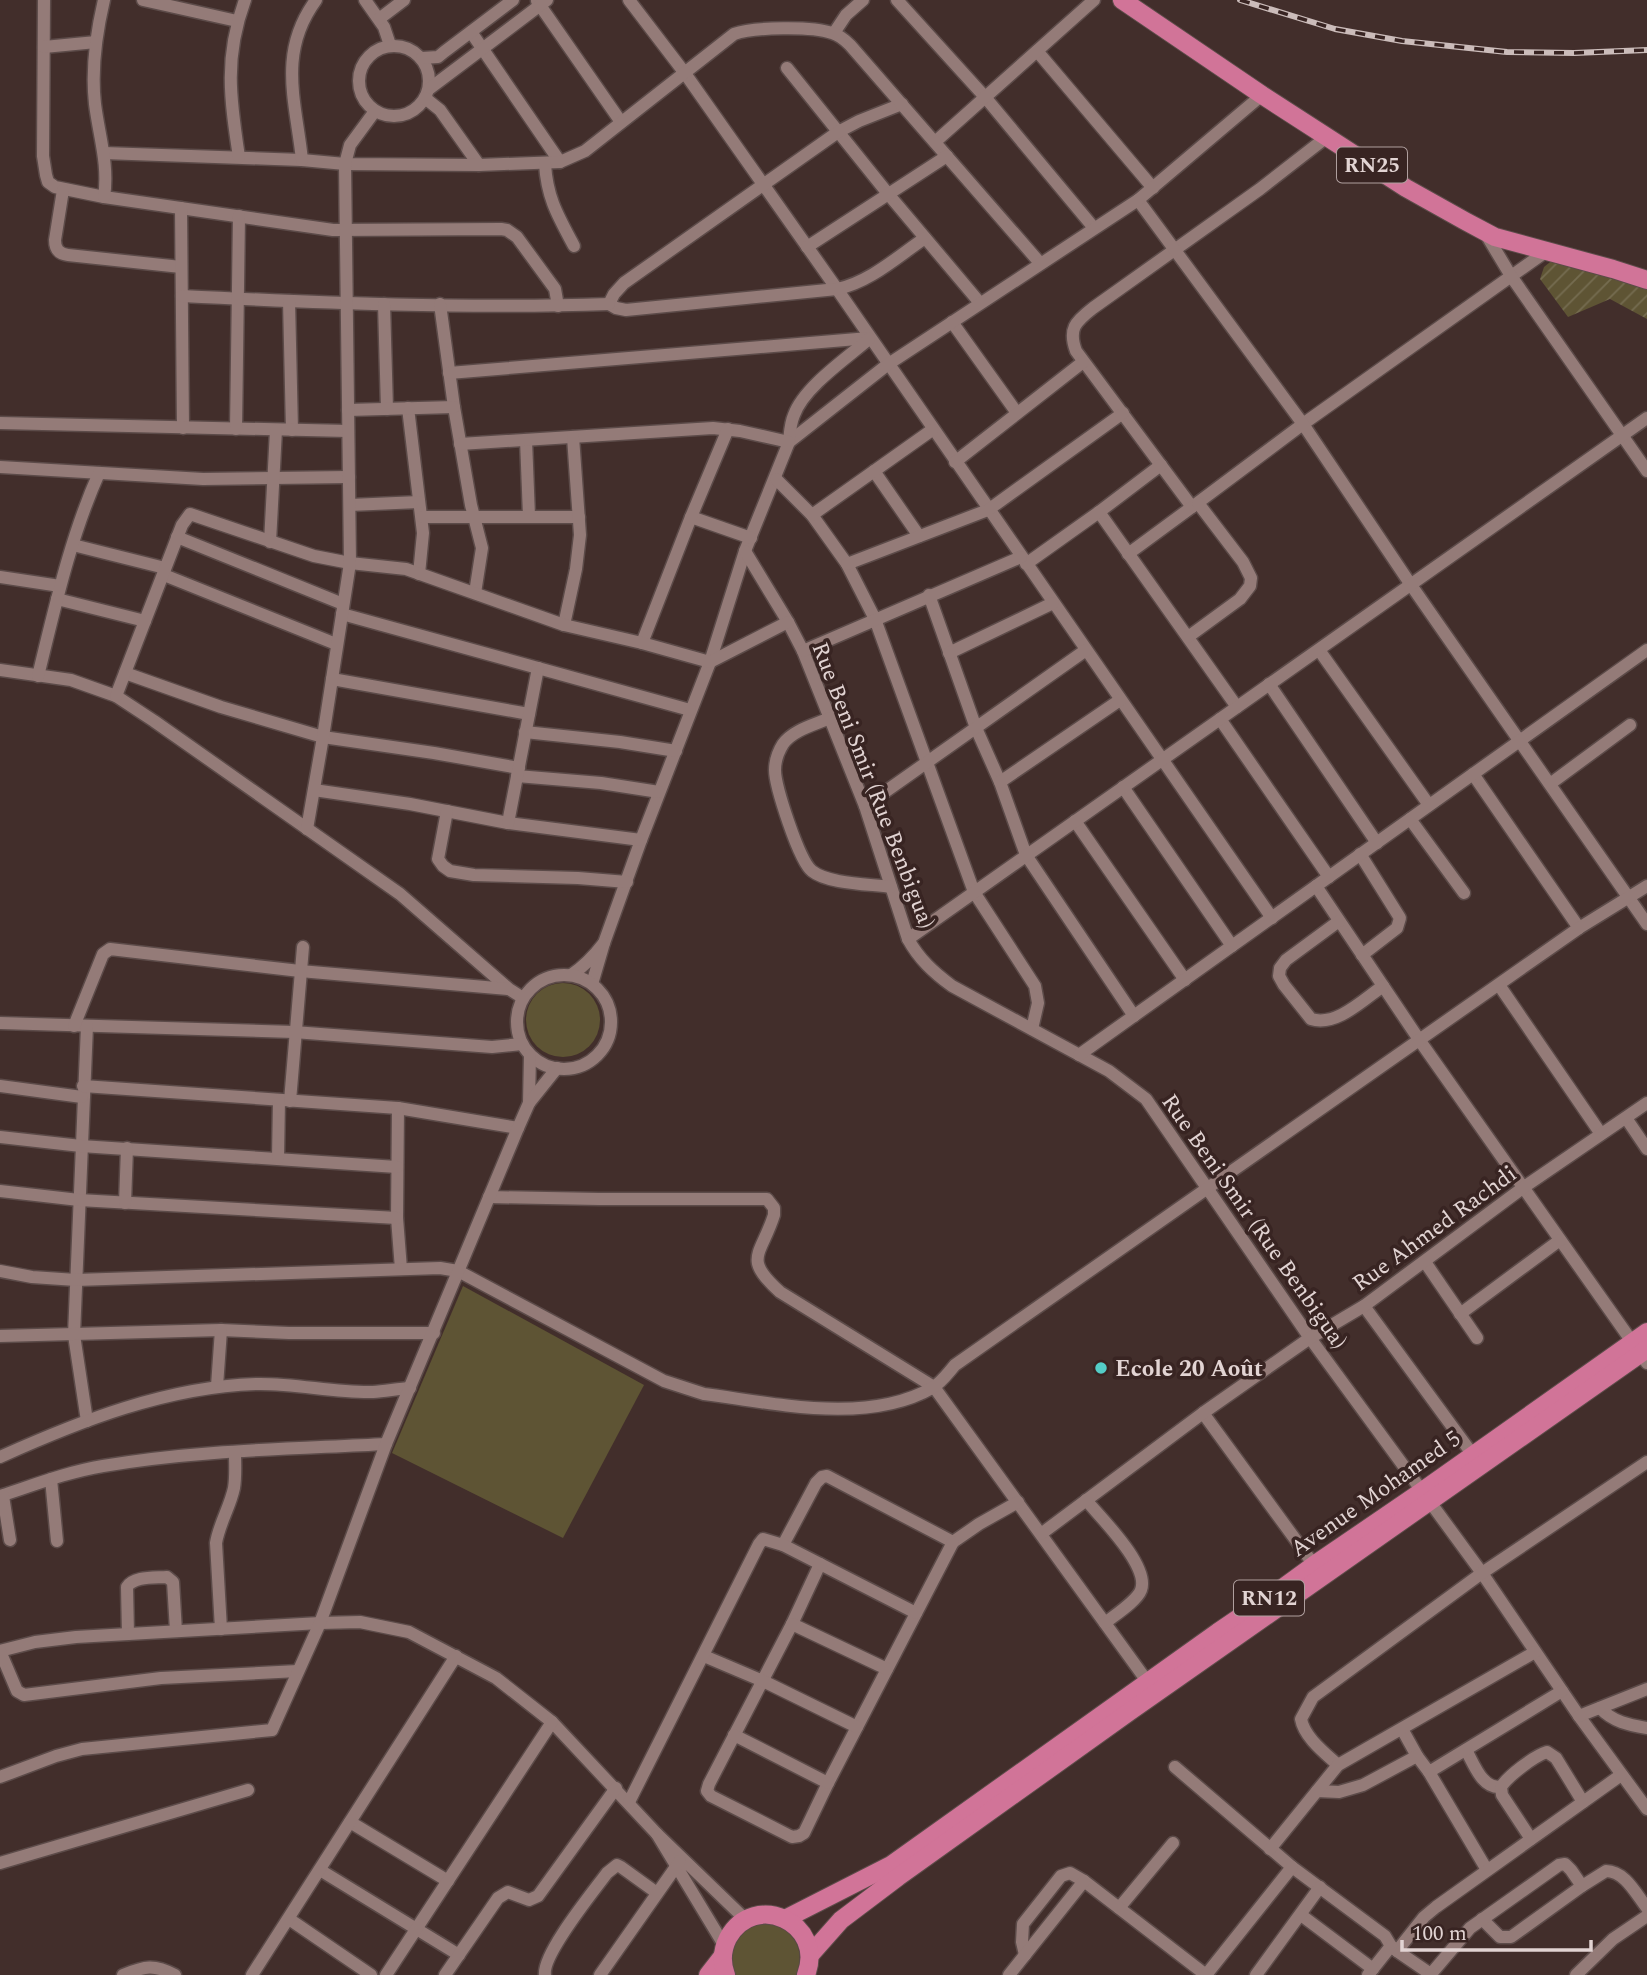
<svg xmlns="http://www.w3.org/2000/svg" width="1647" height="1975" viewBox="0 0 1647 1975" font-family="Spectral,serif">
	<style>
		.park { fill: #5e5434 }
		.garden { fill: url(#garden-furrows) }
		.lines { fill: none; stroke-linecap: round; stroke-linejoin: round }
		.minor-casing { stroke: #5c4b49; stroke-width: 15 }
		.primary-casing { stroke: #5c4b49; stroke-width: 20 }
		.minor { stroke: #947b78; stroke-width: 12 }
		.primary { stroke: #d17498; stroke-width: 18 }
		.rail-casing { stroke: #cbbcba; stroke-width: 6 }
		.rail { stroke: #382422; stroke-width: 3.5; stroke-dasharray: 10; stroke-linecap: butt }
		.poi-dot { fill: #54cdc7; stroke: #382422; stroke-width: 2.5 }
		.labels { text-anchor: middle; stroke-width: 7; stroke-linejoin: round; paint-order: stroke }
		.shield { fill: #382422; stroke: #af9f9e; stroke-width: 2 }
		.shield-label { font-size: 21px; font-weight: bold; fill: #e2d4d3 }
		.street-label { font-size: 23px; fill: #e2d4d3; stroke: #382422 }
		.poi-label { font-size: 23px; font-weight: bold; fill: #e2d4d3; stroke: #382422; text-anchor: start }
	</style>
	<defs>
		<pattern id="garden-furrows" width="10" height="10" patternUnits="userSpaceOnUse" patternTransform="scale(1.75)"><rect width="10" height="10" fill="#5e5434"/><path d="M-1 1l2-2M0 10L10 0M9 11l2-2" fill="none" stroke="#756c50"/></pattern>
	</defs>
	<rect width="100%" height="100%" fill="#422e2b"/>
	<g class="park">
		<circle cx="563" cy="1020" r="37"/>
		<path d="M463 1286 644 1385 563 1538 392 1453Z"/>
		<path d="M765 1923C792 1926 807 1949 796 1975H734C727 1948 734 1928 765 1923Z"/>
	</g>
	<path class="garden" d="M1560 254 1647 283V319L1610 299 1568 317 1540 279 1544 267Z"/>
	<g class="lines">
		<defs>
			<g id="minor">
				<path d="M44 0 43 156 46 175 48 182 55 187 104 197 333 230 501 229 507 230 517 237 555 289 558 306"/>
				<path d="M143 0 237 21"/>
				<path d="M365 0 384 27 390 45"/>
				<path d="M629 0 684 72 837 289 1272 918"/>
				<path d="M897 0 985 97 1094 228"/>
				<path d="M537 1 621 122"/>
				<path d="M379 19 404 0"/>
				<path d="M471 32 560 162"/>
				<path d="M834 33 846 15 863 0"/>
				<circle cx="394" cy="81" r="35"/>
				<path d="M44 47 96 42"/>
				<path d="M1037 51 1153 188"/>
				<path d="M422 58 438 57 444 52 513 0"/>
				<path d="M787 68 889 195 980 303"/>
				<path d="M429 89 547 0"/>
				<path d="M425 98 440 110 479 165"/>
				<path d="M902 104 859 121 838 132 624 283 614 294 609 304 616 308 626 310 837 289C870 282 897 257 925 238"/>
				<path d="M1328 136 1260 189 1093 308C1075 322 1068 329 1076 351L1192 507 1303 424 1548 250"/>
				<path d="M935 142 1094 0"/>
				<path d="M104 153 302 160 345 164 479 165 560 162 585 151 734 34C754 27 812 26 832 33 839 35 845 40 850 45L1040 263"/>
				<path d="M239 157C230 98 224 57 245 0"/>
				<path d="M302 160C296 102 277 53 316 0"/>
				<path d="M545 164C547 198 558 216 574 246"/>
				<path d="M63 190 55 240C55 249 59 254 68 255L181 267"/>
				<path d="M104 197C109 165 99 136 95 104 91 69 96 34 104 0"/>
				<path d="M1138 200 1303 424 1411 585 1647 924"/>
				<path d="M181 208 183 428"/>
				<path d="M1484 231 1511 276 1647 471"/>
				<path d="M807 247 947 156"/>
				<path d="M182 296C324 303 467 309 609 304"/>
				<path d="M289 301 292 430"/>
				<path d="M384 304 387 409"/>
				<path d="M440 304 454 407 471 505 482 548 475 593"/>
				<path d="M952 322 1017 413"/>
				<path d="M449 373 869 338"/>
				<path d="M408 408 423 533 419 574"/>
				<path d="M348 410 454 407"/>
				<path d="M0 423 348 431"/>
				<path d="M236 429 239 216"/>
				<path d="M526 440 529 516"/>
				<path d="M789 442 887 365 1138 200 1262 95"/>
				<path d="M789 442C790 433 790 424 794 415 804 387 847 358 869 339"/>
				<path d="M460 444 713 428 740 431 789 442 745 551 710 662 641 840 604 943"/>
				<path d="M955 462 1083 362"/>
				<path d="M0 467 203 479 349 477"/>
				<path d="M874 471 919 536"/>
				<path d="M776 479 812 515 847 564 875 619 974 892 1035 986 1038 1003 1032 1029"/>
				<path d="M350 505 419 502"/>
				<path d="M1099 512 1237 707"/>
				<path d="M812 515 932 430"/>
				<path d="M422 517H579"/>
				<path d="M691 517 751 538"/>
				<path d="M177 537 343 604"/>
				<path d="M270 542 276 430"/>
				<path d="M73 545 165 568"/>
				<path d="M745 551 788 622 803 651 865 806 908 939C919 959 933 972 952 986L1109 1071 1146 1099 1310 1338 1482 1573 1579 1716 1647 1809"/>
				<path d="M1128 554 1192 507"/>
				<path d="M847 564 988 510 1123 413"/>
				<path d="M1026 564 1099 512 1161 465"/>
				<path d="M164 575 336 644"/>
				<path d="M0 577 60 586"/>
				<path d="M929 595 976 728 1000 782 1026 855 1134 1016"/>
				<path d="M57 599 145 621"/>
				<path d="M342 614 690 710"/>
				<path d="M564 625 576 569 580 535 573 437"/>
				<path d="M1188 637 1240 599 1250 586 1251 578 1243 562 1198 503"/>
				<path d="M642 643 691 517 728 429"/>
				<path d="M1319 650 1429 805"/>
				<path d="M803 651 1021 557"/>
				<path d="M949 653 1053 603"/>
				<path d="M0 670 71 680 116 696 154 721 400 894 509 989 523 998"/>
				<path d="M125 673 221 707 323 737 434 753 519 768"/>
				<path d="M38 676C55 607 70 538 99 473"/>
				<path d="M332 679 529 714"/>
				<path d="M1269 684 1377 843"/>
				<path d="M116 696 182 525 190 514 314 556 350 563 406 569 564 625 642 643 710 662 788 622"/>
				<path d="M830 718C814 725 793 730 783 744 778 752 775 760 775 770 775 786 799 861 812 871 828 884 870 884 891 887"/>
				<path d="M1220 719 1329 877"/>
				<path d="M525 732 620 742 676 751"/>
				<path d="M1473 774 1579 928"/>
				<path d="M517 776 601 783 659 792"/>
				<path d="M1000 782 1120 700"/>
				<path d="M1550 784 1630 725"/>
				<path d="M1123 787 1232 946"/>
				<path d="M314 790 410 804 508 823 641 840"/>
				<path d="M865 806 1086 650"/>
				<path d="M447 811 438 859 443 866 450 871 474 875 578 878 627 882"/>
				<path d="M1410 819 1464 893"/>
				<path d="M1075 821 1185 980"/>
				<path d="M508 823 538 668"/>
				<path d="M307 829 323 737 350 563 345 164 350 145 375 111"/>
				<path d="M1360 854 1400 918 1397 928 1362 955"/>
				<path d="M1316 886 1420 1041 1647 1363"/>
				<path d="M1339 921 1286 960 1280 968 1279 976 1284 985 1311 1019C1336 1027 1363 1000 1383 986"/>
				<path d="M908 939 1647 418"/>
				<path d="M571 975C585 966 594 956 604 943L592 984"/>
				<circle cx="564" cy="1022" r="47"/>
				<path d="M1499 985 1601 1134"/>
				<path d="M0 1023 294 1032 492 1047 522 1044"/>
				<path d="M74 1026 103 954 110 949 300 971 508 989"/>
				<path d="M87 1026 74 1335 87 1421"/>
				<path d="M1079 1055 1647 650"/>
				<path d="M0 1086 82 1097"/>
				<path d="M83 1086 398 1108 518 1128"/>
				<path d="M290 1101 303 947"/>
				<path d="M529 1103 530 1055"/>
				<path d="M398 1108 397 1218 401 1269"/>
				<path d="M1626 1118 1647 1149"/>
				<path d="M0 1137 81 1146 397 1167"/>
				<path d="M278 1158 279 1100"/>
				<path d="M0 1191 79 1200 397 1218"/>
				<path d="M489 1197 599 1199H767L774 1208V1215C761 1256 742 1258 780 1292L934 1387 1152 1688"/>
				<path d="M125 1203 127 1148"/>
				<path d="M1425 1262 1477 1338"/>
				<path d="M0 1271 32 1277 76 1280 440 1268 458 1271 664 1381 704 1394C774 1403 867 1425 932 1388 941 1383 948 1373 955 1365L1579 928 1647 886"/>
				<path d="M1364 1306 1473 1455"/>
				<path d="M1460 1314 1560 1240"/>
				<path d="M0 1336 221 1330 289 1333H434"/>
				<path d="M217 1386 221 1330"/>
				<path d="M1203 1413 1314 1565"/>
				<path d="M0 1457C80 1421 166 1387 256 1384 295 1383 334 1393 373 1392 385 1391 398 1389 410 1388"/>
				<path d="M51 1479 57 1541"/>
				<path d="M0 1496C34 1485 67 1472 103 1466 196 1450 292 1449 386 1444"/>
				<path d="M3 1496 10 1540"/>
				<path d="M1086 1500C1101 1518 1150 1566 1141 1590 1137 1601 1115 1615 1105 1623"/>
				<path d="M1041 1534 1203 1413 1310 1338 1364 1306 1524 1187 1647 1103"/>
				<path d="M783 1545 816 1483 822 1477 827 1476 953 1542 979 1524 1018 1502"/>
				<path d="M820 1564 792 1624 709 1784 707 1791 711 1796 792 1837 799 1836 804 1833 828 1783 953 1542"/>
				<path d="M792 1624 887 1669"/>
				<path d="M221 1629 216 1543C219 1524 230 1507 234 1488 236 1476 235 1465 235 1453"/>
				<path d="M128 1634 127 1587C134 1576 154 1578 167 1577L173 1582 176 1631"/>
				<path d="M0 1651 35 1642 76 1637 320 1623 360 1622 409 1632 496 1678 552 1722 657 1834"/>
				<path d="M0 1651 17 1691 24 1695 161 1678 298 1671"/>
				<path d="M704 1656 763 1681 857 1727"/>
				<path d="M1600 1708C1613 1722 1629 1725 1647 1728"/>
				<path d="M1579 1716 1647 1689"/>
				<path d="M1402 1729 1417 1756"/>
				<path d="M734 1735 828 1783"/>
				<path d="M1466 1750C1474 1764 1482 1789 1501 1787"/>
				<path d="M1338 1765C1325 1753 1304 1737 1301 1719L1313 1697 1482 1573 1647 1462"/>
				<path d="M1175 1767 1292 1867 1385 1936 1391 1946 1397 1951 1432 1975"/>
				<path d="M1429 1772 1487 1870"/>
				<path d="M0 1777 56 1756 82 1749 272 1730 320 1623 386 1444 518 1128 529 1103 557 1068"/>
				<path d="M1317 1791 1339 1792 1363 1785 1417 1756 1429 1772 1562 1691"/>
				<path d="M629 1802 759 1544 763 1539 783 1545 916 1613"/>
				<path d="M350 1822 448 1881"/>
				<path d="M1531 1839 1502 1795 1501 1787C1508 1776 1534 1756 1547 1752L1556 1758 1583 1802"/>
				<path d="M1270 1849 1338 1765 1535 1652"/>
				<path d="M0 1863 248 1790"/>
				<path d="M320 1870 459 1955"/>
				<path d="M1119 1908 1173 1843"/>
				<path d="M1301 1915 1373 1969"/>
				<path d="M289 1919 371 1975"/>
				<path d="M1482 1919 1500 1937H1511L1582 1886"/>
				<path d="M724 1945 657 1834 746 1920"/>
				<path d="M1397 1951 1424 1917 1436 1907 1621 1775"/>
				<path d="M1025 1955 1022 1942 1023 1924 1061 1876 1070 1873 1084 1881 1206 1975"/>
				<path d="M1431 1974 1470 1928 1559 1865 1565 1864 1571 1870 1582 1886 1606 1871C1625 1871 1636 1894 1647 1908"/>
				<path d="M123 1975C145 1966 154 1964 175 1975"/>
				<path d="M252 1975 456 1656"/>
				<path d="M386 1975 552 1722"/>
				<path d="M445 1975 498 1898 508 1892 529 1900 538 1896 616 1788"/>
				<path d="M545 1975C542 1954 593 1892 607 1873L617 1865 621 1867 657 1893"/>
				<path d="M600 1975 680 1861"/>
				<path d="M1009 1975 1084 1881"/>
				<path d="M1206 1975 1292 1867"/>
				<path d="M1256 1975 1320 1887"/>
				<path d="M1368 1975 1391 1946"/>
				<path d="M1576 1975 1613 1939 1647 1916"/>
			</g>
			<g id="primary">
				<path d="M1122 0 1262 95 1406 188 1465 221 1495 237 1613 269 1647 280"/>
				<path d="M785 1919 891 1865 1218 1632 1277 1592 1314 1565 1421 1492 1647 1332"/>
				<path d="M810 1955 841 1920 898 1877 1129 1712 1647 1349"/>
				<path d="M708 1975 722 1957"/>
				<path d="M726 1975C721 1962 722 1950 728 1938 754 1890 826 1923 806 1975"/>
			</g>
		</defs>
		<use href="#minor" class="minor-casing"/>
		<use href="#primary" class="primary-casing"/>
		<use href="#minor" class="minor"/>
		<use href="#primary" class="primary"/>
		<defs>
			<path id="rail" d="M1240 0 1335 29 1402 41 1507 52 1574 53 1647 50"/>
		</defs>
		<use href="#rail" class="rail-casing"/>
		<use href="#rail" class="rail"/>
	</g>
	<circle class="poi-dot" cx="1101" cy="1368" r="7"/>
	<g class="labels">
		<g class="shield">
			<rect x="1337" y="147.5" width="70" height="35" rx="5"/>
			<rect x="1234" y="1580.5" width="70" height="35" rx="5"/>
		</g>
		<g class="shield-label">
			<text x="1372" y="172">RN25</text>
			<text x="1269" y="1605">RN12</text>
		</g>
		<g class="street-label">
			<text transform="translate(874 785) rotate(69)" y="8">Rue Beni Smir (Rue Benbigua)</text>
			<text transform="translate(1255 1221) rotate(55)" y="8">Rue Beni Smir (Rue Benbigua)</text>
			<text transform="translate(1434 1228) rotate(-36)" y="8">Rue Ahmed Rachdi</text>
			<text transform="translate(1375 1493) rotate(-35)" y="8">Avenue Mohamed 5</text>
		</g>
		<g class="poi-label">
			<text x="1115" y="1376">Ecole 20 Août</text>
		</g>
	</g>
	<path d="M1402 1940v10h189v-10" fill="none" stroke="#e2d4d3" stroke-width="3.5"/>
	<text x="1412" y="1940" font-size="21" fill="#e2d4d3" stroke="#382422" stroke-width="5" paint-order="stroke">100 m</text>
</svg>
